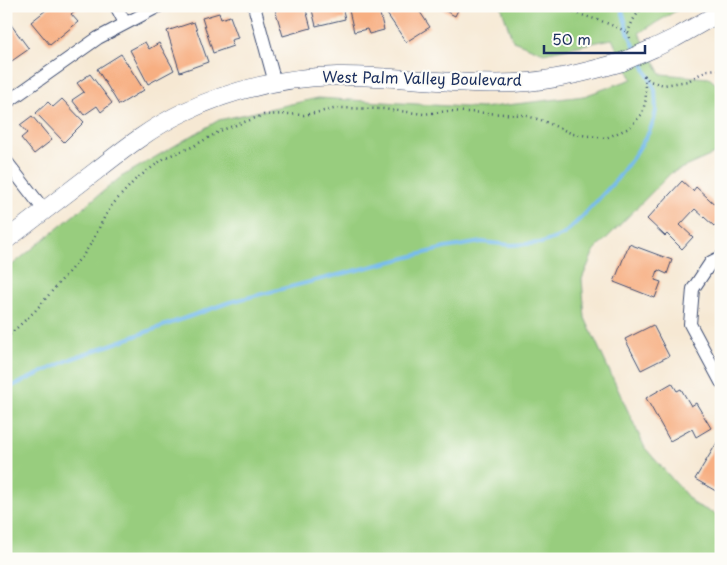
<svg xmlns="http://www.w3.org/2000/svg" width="727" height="565" viewBox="0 0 727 565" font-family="'Playpen Sans',sans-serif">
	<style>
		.green { fill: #98cd7e; stroke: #5a7e6e }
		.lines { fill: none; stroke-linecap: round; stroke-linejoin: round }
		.stream { stroke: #77bcee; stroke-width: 4 }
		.building { fill: #f7af82 }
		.street-casing { stroke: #3c4b70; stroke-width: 14 }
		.secondary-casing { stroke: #3c4b70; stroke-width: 19 }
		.path { stroke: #3c4b70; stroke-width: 2.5; stroke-dasharray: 1 4; stroke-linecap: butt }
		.street { stroke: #fff; stroke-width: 12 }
		.secondary { stroke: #fff; stroke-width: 18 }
		.secondary-bridge-casing { stroke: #3c4b70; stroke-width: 19; stroke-linecap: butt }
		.secondary-bridge { stroke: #fff; stroke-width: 18 }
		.labels { text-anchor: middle; stroke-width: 4.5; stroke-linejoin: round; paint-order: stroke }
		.street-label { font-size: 15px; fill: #1b2f5e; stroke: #fdfcf7 }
	</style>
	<rect width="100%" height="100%" fill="#fdfcf7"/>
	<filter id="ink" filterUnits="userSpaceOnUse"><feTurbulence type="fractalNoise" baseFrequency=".02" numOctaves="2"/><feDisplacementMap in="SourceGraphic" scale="10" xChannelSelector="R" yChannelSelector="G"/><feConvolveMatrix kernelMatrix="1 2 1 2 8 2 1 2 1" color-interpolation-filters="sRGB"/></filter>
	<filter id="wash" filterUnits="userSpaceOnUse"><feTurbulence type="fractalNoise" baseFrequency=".0096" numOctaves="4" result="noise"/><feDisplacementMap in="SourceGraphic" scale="20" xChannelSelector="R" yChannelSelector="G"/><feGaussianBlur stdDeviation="1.12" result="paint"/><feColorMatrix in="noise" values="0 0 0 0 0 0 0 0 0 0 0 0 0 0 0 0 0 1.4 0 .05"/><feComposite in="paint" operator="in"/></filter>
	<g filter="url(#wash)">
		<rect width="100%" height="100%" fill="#f6e8d3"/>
		<path class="green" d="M501 6H684L639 33 661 74 709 78 721 88V151L671 173 594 251 582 279 585 318 645 448 694 504 721 517V559H6V270L121 177 219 120 318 98 482 108 584 96 632 79 612 39 544 53 513 41Z"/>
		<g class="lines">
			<g class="stream">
				<path d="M621 6 628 32 636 50"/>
				<path d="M6 389 71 359 230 302 445 248 482 242 511 245 542 243 563 235 582 217 617 179 636 153 649 132 654 120 656 110 655 90 640 58"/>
			</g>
		</g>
		<g id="blocks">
			<g class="building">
				<path d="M51 6H76L78 8 71 14 78 22 50 45 31 22Z"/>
				<path d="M274 6H305L311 28 283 36Z"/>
				<path d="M311 6H342L345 19 316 26Z"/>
				<path d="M348 6H378L384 30 369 34 367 29 354 32Z"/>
				<path d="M385 6H416L430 27 406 42 383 8Z"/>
				<path d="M436 6H460L455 16Z"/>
				<path d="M219 13 221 19 230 16 238 38 231 40 233 46 213 53 202 18Z"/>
				<path d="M6 18 29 49 6 65Z"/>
				<path d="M194 22 208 62 180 72 167 31Z"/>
				<path d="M145 42 149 49 159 43 174 70 148 84 130 50Z"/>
				<path d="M121 54 144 90 119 105 97 69Z"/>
				<path d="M90 74 112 103 101 112 97 106 84 115 72 100 84 92 77 83Z"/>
				<path d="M62 99 84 122 64 142 36 113 48 102 53 107Z"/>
				<path d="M32 116 52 140 34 154 21 138 27 133 20 125Z"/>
				<path d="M682 181 693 191 696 187 721 210V219L714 226 695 209 680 225 693 237 682 249 667 234 665 236 647 219Z"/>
				<path d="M629 244 672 260 667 274 658 270 655 280 661 282 655 298 614 282Z"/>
				<path d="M653 325 669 356 641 370 625 339Z"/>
				<path d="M672 383 677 391 681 389 691 406 696 403 711 428 696 437 692 429 670 441 646 398Z"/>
				<path d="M718 441 721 443V494L695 479Z"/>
			</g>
		</g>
	</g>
	<g filter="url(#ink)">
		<use href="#blocks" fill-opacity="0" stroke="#3c4b70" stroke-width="1"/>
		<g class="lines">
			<defs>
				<g id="street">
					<path d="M116 6 125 23"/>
					<path d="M254 6 275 83"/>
					<path d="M6 103 98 38 159 6"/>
					<path d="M6 161 44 210"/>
					<path d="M721 257 711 262 693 289 690 324 721 382"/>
				</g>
				<g id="secondary">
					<path d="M654 48 675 38 721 12"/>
					<path d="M6 240C36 217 66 194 96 171 124 149 152 127 184 112 231 90 285 77 337 76 396 75 456 86 515 83 552 81 587 72 622 62"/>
				</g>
			</defs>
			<use href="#street" class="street-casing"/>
			<use href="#secondary" class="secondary-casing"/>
			<g class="path">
				<path d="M560 6 566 10 604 22 628 32"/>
				<path d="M630 38 628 32 633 20 643 6"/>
				<path d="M644 75 649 81 664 85 688 81 707 70 721 69"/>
				<path d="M6 338 35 311 84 254 92 242 104 218 112 205 135 180 166 157 192 147 222 130 264 115 288 114 304 115 339 108 383 109 424 114 448 111 523 115 541 120 573 134 606 138 629 128 642 114 646 99 644 75"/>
			</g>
			<use href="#street" class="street"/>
			<use href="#secondary" class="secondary"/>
			<defs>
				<path id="secondary-bridge" d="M622 62 654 48"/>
			</defs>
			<use href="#secondary-bridge" class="secondary-bridge-casing"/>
			<use href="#secondary-bridge" class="secondary-bridge"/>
		</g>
	</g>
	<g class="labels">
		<g class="street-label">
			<text transform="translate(422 79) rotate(1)" y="5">West Palm Valley Boulevard</text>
		</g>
	</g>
	<rect width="727" height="565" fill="none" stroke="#fdfcf7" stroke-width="25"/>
	<path d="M544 45v8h101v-8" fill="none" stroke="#1b2f5e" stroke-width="2.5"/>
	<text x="552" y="45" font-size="15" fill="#1b2f5e" stroke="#fdfcf7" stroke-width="4" paint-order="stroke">50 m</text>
</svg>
